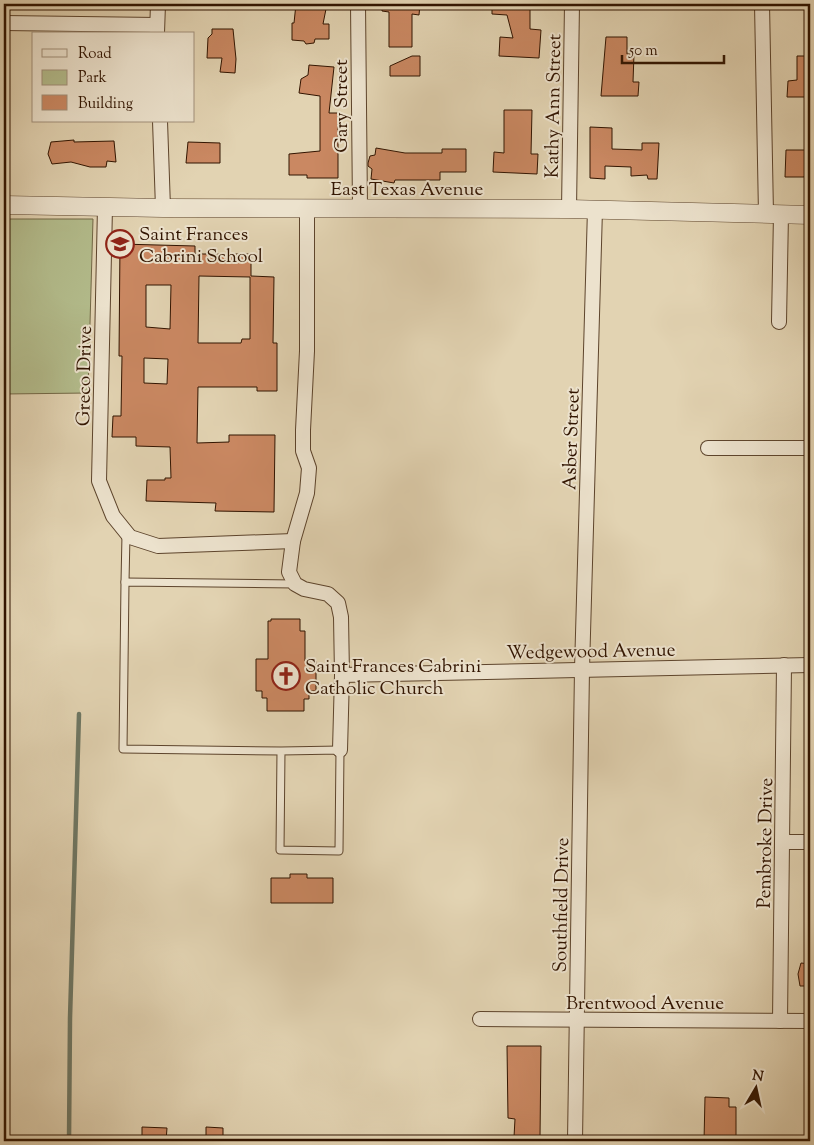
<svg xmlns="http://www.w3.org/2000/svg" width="814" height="1145" viewBox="0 0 814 1145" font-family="'Sorts Mill Goudy',serif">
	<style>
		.green { fill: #b3bc8c; stroke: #726846 }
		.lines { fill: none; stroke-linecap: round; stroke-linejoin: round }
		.stream { stroke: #6e7764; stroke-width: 4.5 }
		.building { fill: #ca8862; stroke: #311400; fill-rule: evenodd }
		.service-casing { stroke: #5d442c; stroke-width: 9 }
		.minor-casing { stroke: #5d442c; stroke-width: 16 }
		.tertiary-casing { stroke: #5d442c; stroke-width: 19 }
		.service { stroke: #ece2cd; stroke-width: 7 }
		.minor { stroke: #ece2cd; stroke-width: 14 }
		.tertiary { stroke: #ece2cd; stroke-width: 18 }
		.labels { text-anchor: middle; stroke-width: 4; stroke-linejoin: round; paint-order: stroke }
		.street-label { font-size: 19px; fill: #311400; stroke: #ece2cd }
		.poi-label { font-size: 19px; fill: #311400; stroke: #ece2cd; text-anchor: start }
	</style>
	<rect width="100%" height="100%" fill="#e2d3b2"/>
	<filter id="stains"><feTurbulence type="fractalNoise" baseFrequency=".004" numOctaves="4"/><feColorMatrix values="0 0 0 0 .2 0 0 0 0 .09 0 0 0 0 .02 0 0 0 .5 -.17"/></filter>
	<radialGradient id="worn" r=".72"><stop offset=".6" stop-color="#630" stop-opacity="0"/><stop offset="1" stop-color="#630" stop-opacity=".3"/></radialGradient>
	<path class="green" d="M4 219H93L88 393 4 394Z"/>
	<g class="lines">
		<path class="stream" d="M69 1141 70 1018 79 714"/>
	</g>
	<g class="building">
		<path d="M296 4H327L323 24H329V39H315L314 43 306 44 304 41 292 40V23H294Z"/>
		<path d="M382 4H420L419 15 412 14V47H389V12L382 11Z"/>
		<path d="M492 4H530V29L541 30 539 58 499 56 500 37 513 38 507 15 492 14Z"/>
		<path d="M212 29H233L236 59 235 73 220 72 222 58H207L208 38 212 34Z"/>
		<path d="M606 37H627V54H634L633 82H639L638 96H601Z"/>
		<path d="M412 56H420V76H390V66Z"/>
		<path d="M797 56H810V97H787L788 81 797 80Z"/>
		<path d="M309 65 334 67 329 113H338V178H307V175H289V154L320 151V96L299 93 301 79 308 75Z"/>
		<path d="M504 110H532L531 154H538L537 174 493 172 494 152 504 153Z"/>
		<path d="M590 127 612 128V149L642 150V143H659L657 179H648L647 175 631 176V167L605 166V179L590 178Z"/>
		<path d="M74 140V142L114 141 116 162 107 161 106 167H90L71 162 52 164 48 154 51 142Z"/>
		<path d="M188 142 220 143V163H186Z"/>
		<path d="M376 148 405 153H442V149H466V172H440V180H395L394 183 371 179 372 169 368 166V163L370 156 375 155Z"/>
		<path d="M786 150H805V154H810V174H805L804 177H785Z"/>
		<path d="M120 244 195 246V254H251V276L274 277 273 343H277V391H257V387H198L197 443 229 442V435H275L274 512 215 511 216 503 146 501 147 480H165V478H171L170 447 136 446V437H112L113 416H121L122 356H119ZM199 276 250 277V339H242L241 343H198ZM146 285H171L170 329 146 327ZM144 358 168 359 167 384 144 383Z"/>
		<path d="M271 619H300V631H305V661H316V691H309V699H304V711H267V698H262V691H256V659H268V621H271Z"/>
		<path d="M290 874H307V878H333V903H271V878H290Z"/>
		<path d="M801 963 810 964V986H800L798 974Z"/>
		<path d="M507 1046H541L540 1137H514L515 1119 508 1118Z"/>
		<path d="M705 1097 729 1098V1107H736V1141H704Z"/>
		<path d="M142 1127 167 1128 166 1141H142Z"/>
		<path d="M206 1127 223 1128V1141H206Z"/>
	</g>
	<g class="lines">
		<defs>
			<g id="service">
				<path d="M125 582 126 535"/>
				<path d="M281 751 340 750 339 851 280 850 281 751 123 749 125 582 295 584"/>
			</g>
			<g id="minor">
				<path d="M358 4 360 209"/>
				<path d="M762 4 766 214"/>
				<path d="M4 23 157 25"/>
				<path d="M157 33 158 4"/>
				<path d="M160 121 163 208"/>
				<path d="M105 207 99 481 113 516 130 537 158 546 293 541"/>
				<path d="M307 209V351L303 430V451L309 468 307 493 293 541 289 572 295 584 304 589 328 594 338 603 341 617 342 675 340 750"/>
				<path d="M569 209 572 4"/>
				<path d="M779 322 781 214"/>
				<path d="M708 448H810"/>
				<path d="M342 675 810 665"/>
				<path d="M782 842H810"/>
				<path d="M480 1019 810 1021"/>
				<path d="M780 1021 784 665"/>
				<path d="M575 1141 582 669 595 209"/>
			</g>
			<path id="tertiary" d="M4 205 163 208 569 209 810 215"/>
		</defs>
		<use href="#service" class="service-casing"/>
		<use href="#minor" class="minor-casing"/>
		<use href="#tertiary" class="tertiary-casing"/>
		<use href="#service" class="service"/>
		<use href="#minor" class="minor"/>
		<use href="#tertiary" class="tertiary"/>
	</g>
	<defs>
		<symbol id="school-ring" viewBox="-11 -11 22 22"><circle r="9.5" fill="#ece2cd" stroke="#8f2418" stroke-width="1.5"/><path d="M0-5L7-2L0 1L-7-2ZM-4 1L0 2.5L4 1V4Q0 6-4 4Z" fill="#8f2418"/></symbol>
		<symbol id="church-ring" viewBox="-11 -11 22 22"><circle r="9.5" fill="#ece2cd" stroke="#8f2418" stroke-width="1.5"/><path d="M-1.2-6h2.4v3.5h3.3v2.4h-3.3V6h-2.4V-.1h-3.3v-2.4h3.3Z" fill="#8f2418"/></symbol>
	</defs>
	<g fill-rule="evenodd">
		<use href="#school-ring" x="104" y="228" width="32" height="32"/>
		<use href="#church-ring" x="270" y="660" width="32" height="32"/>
	</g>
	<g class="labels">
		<g class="street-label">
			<text transform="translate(340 106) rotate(-90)" y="7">Gary Street</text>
			<text transform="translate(552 106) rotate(-89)" y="7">Kathy Ann Street</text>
			<text x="407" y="195">East Texas Avenue</text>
			<text transform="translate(83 376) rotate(-89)" y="7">Greco Drive</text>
			<text transform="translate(570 439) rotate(-88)" y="7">Asber Street</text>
			<text transform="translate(591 650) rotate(-1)" y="7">Wedgewood Avenue</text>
			<text transform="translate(764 843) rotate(-89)" y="7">Pembroke Drive</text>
			<text transform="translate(560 905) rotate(-89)" y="7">Southfield Drive</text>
			<text x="645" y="1009">Brentwood Avenue</text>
		</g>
		<g class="poi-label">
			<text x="139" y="240">Saint Frances<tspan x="139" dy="22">Cabrini School</tspan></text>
			<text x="305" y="672">Saint Frances Cabrini<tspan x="305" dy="22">Catholic Church</tspan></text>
		</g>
	</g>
	<rect width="814" height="1145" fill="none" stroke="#e2d3b2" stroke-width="20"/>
	<rect x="5" y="5" width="804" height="1135" fill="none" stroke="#311400" stroke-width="2.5"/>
	<rect x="10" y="10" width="794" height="1125" fill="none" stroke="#311400"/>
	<rect x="32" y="32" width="162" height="90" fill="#ece2cd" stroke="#a1907b"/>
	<rect x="42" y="49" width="25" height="8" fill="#ece2cd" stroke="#a1907b"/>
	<text x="78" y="58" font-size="15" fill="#311400">Road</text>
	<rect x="42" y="70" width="25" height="15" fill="#b3bc8c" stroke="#a1907b"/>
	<text x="78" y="82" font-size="15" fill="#311400">Park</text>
	<rect x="42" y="95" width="25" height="15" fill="#ca8862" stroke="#a1907b"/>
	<text x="78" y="108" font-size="15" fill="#311400">Building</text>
	<g transform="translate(756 1088) rotate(9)" stroke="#ece2cd" stroke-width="4" paint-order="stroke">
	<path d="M0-4L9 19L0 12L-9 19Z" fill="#311400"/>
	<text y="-8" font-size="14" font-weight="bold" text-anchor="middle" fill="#311400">N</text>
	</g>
	<path d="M622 55v8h102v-8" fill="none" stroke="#311400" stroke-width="2.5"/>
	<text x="629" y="55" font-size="15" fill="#311400" stroke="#ece2cd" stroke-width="4" paint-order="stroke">50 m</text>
	<rect width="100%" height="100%" filter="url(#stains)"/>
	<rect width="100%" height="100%" fill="url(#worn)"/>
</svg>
